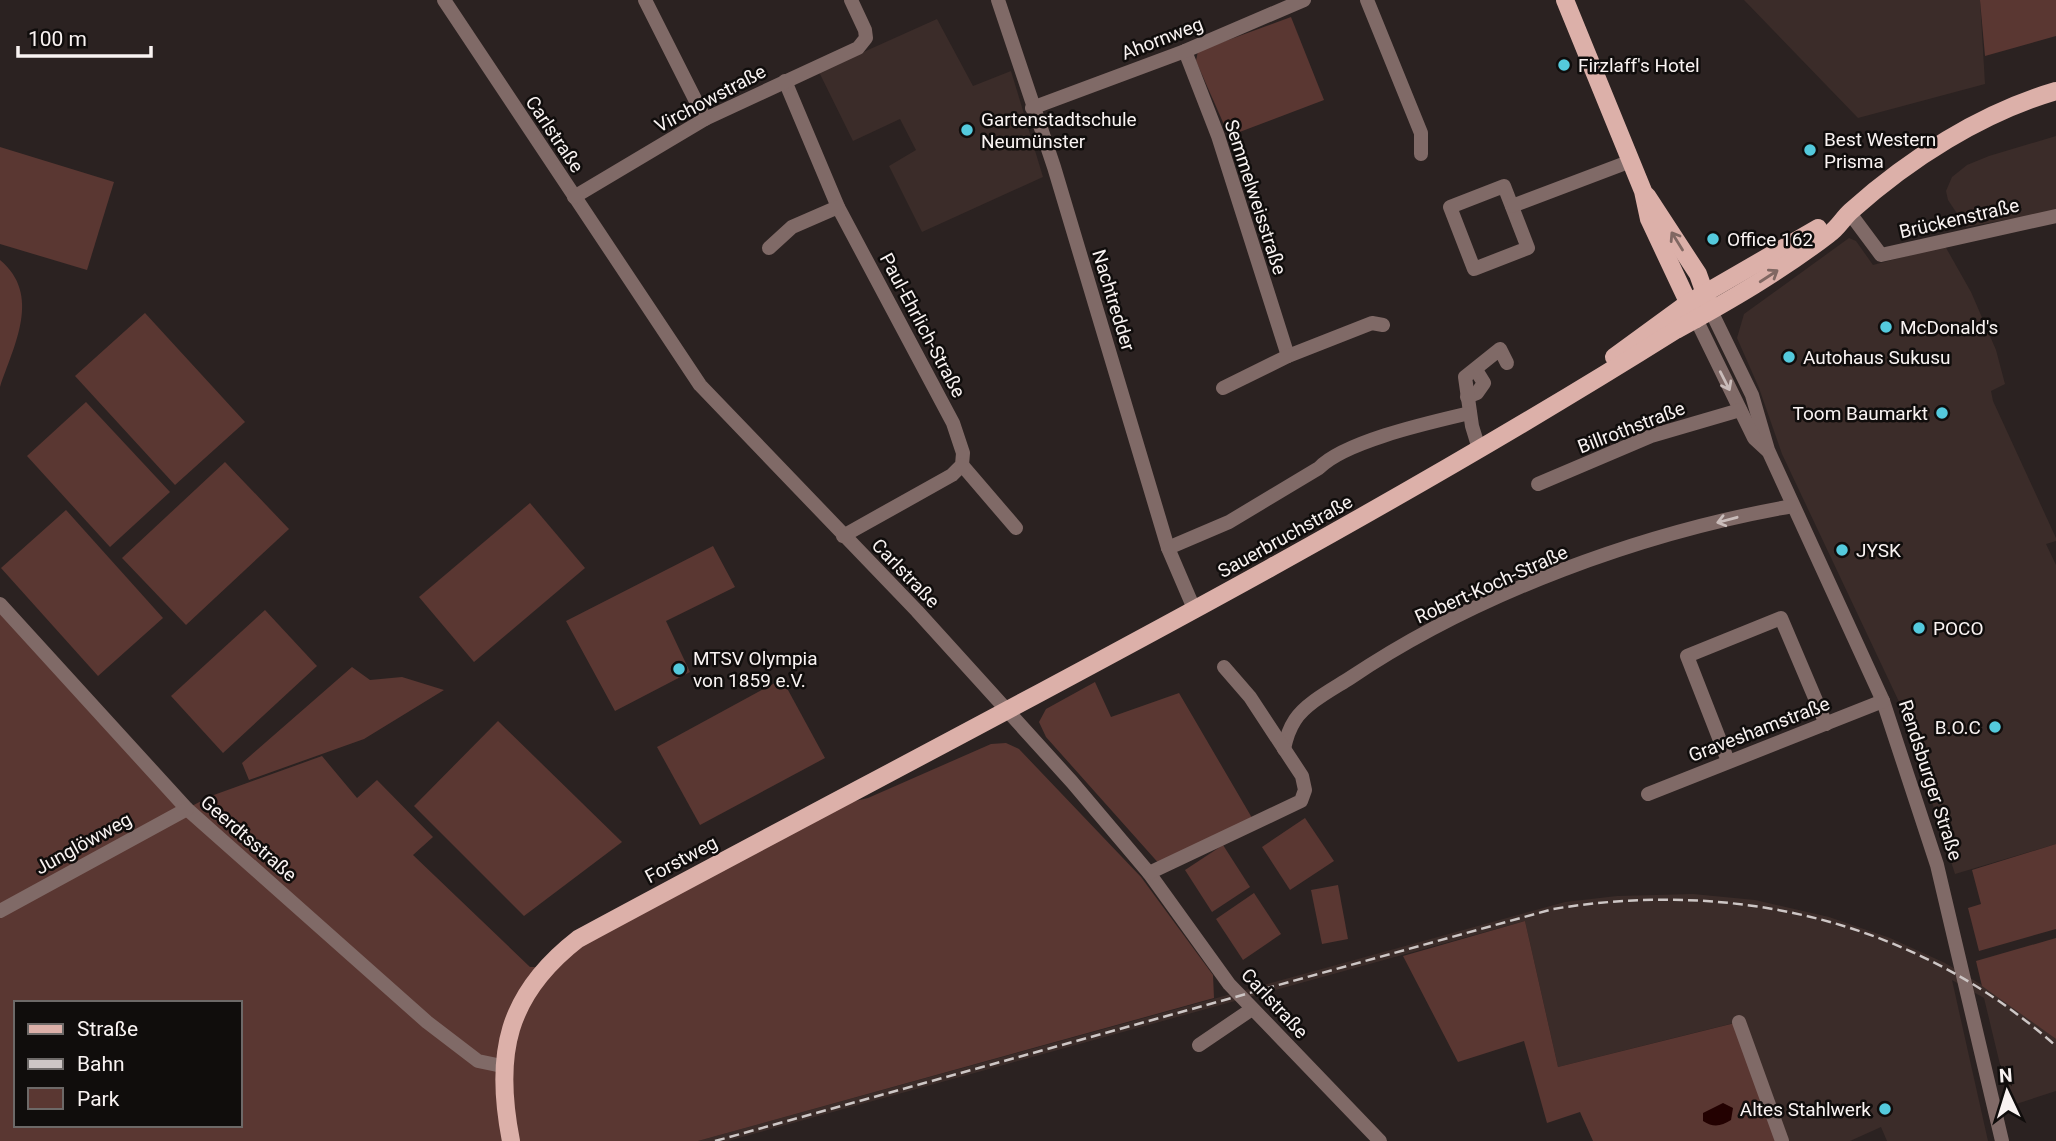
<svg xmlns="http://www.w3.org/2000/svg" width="2056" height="1141" viewBox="0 0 2056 1141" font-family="Roboto,sans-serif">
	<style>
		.built { fill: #3b2c29 }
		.green { fill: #5a3732; fill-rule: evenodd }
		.water { fill: #230101 }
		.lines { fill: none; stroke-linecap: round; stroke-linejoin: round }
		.minor { stroke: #806a67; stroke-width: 14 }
		.major { stroke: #dcb0a9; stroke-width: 18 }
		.rail { stroke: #cdc6c5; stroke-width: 2.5; stroke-dasharray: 10 5; stroke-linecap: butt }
		.oneway { stroke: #806762 }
		.oneway2 { stroke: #c9bcba }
		.poi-dot { fill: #54cadd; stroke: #100d0c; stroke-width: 2.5 }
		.labels { text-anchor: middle; stroke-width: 5; stroke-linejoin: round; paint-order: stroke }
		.street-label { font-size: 19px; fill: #f9f3f2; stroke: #100d0c }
		.poi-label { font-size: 19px; fill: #f9f3f2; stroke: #100d0c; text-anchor: start }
	</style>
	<rect width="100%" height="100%" fill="#2b2221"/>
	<g class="built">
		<path d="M1744 0H1980L1985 84 1858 118Z"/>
		<path d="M937 19 973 86 1011 71 1043 177 922 232 889 166 916 150 900 119 853 141 819 72Z"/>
		<path d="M2056 136V211L1966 227 1948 200 1946 191 1952 177 1967 165 1989 156Z"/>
		<path d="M1849 238 1856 241 1873 265 1945 246 1971 292 1996 350 2005 384 1991 391 1993 401 2056 538V541L2046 544 2056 565V844L1955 874 1901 706 1782 454 1759 388 1737 338 1744 314Z"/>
		<path d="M1693 894 1755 900 1829 917 1890 938 1945 963 1997 994 2056 1039V1091L2010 1106 1984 998 1952 980 1988 1141H1887L1881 1127 1850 1141H1782L1738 1022 1558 1067 1525 921 728 1141H698L1565 902 1617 896Z"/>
	</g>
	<g class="green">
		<path d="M1980 0H2056V36L1985 56Z"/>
		<path d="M1291 17 1324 100 1229 136 1196 61 1198 51Z"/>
		<path d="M0 147 114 182 87 270 0 244Z"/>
		<path d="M0 260C42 295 14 345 0 387Z"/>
		<path d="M145 313 245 422 175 485 75 376Z"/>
		<path d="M86 402 170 492 110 547 27 456Z"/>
		<path d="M225 462 289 529 186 625 122 558Z"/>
		<path d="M530 503 585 568 474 662 419 597Z"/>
		<path d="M66 510 163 618 98 676 1 568Z"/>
		<path d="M713 546 735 587 666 621 690 672 615 711 566 621Z"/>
		<path d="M0 604 186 809 211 796 322 756 357 798 377 780 433 837 413 855 530 967H556L590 939 851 802 868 798 991 744 1006 743 1019 749 1141 877 1213 975 1214 998 698 1141H0ZM16 1003H240V1125H16Z"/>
		<path d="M265 610 317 666 223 753 171 696Z"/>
		<path d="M352 667 370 680 402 677 444 690 364 739 249 780 242 763Z"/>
		<path d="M782 679 825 758 700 825 657 747Z"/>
		<path d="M1095 682 1111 717 1179 693 1255 823 1162 867 1046 737 1039 722 1046 709Z"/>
		<path d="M498 721 622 842 524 916 414 806Z"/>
		<path d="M1305 818 1334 861 1290 890 1262 847Z"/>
		<path d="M2056 844V929L1979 951 1968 908 1981 904 1972 870Z"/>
		<path d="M1223 845 1250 887 1212 912 1185 870Z"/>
		<path d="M1338 885 1348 939 1322 944 1311 890Z"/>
		<path d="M1254 893 1281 934 1243 960 1216 919Z"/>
		<path d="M1525 921 1558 1067 1739 1022 1782 1141H1593L1580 1112 1547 1123 1524 1041 1458 1062 1403 956Z"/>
		<path d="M2056 938V1039L1982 986 1976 961Z"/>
	</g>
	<path class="water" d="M1723 1103 1733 1108 1731 1120C1721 1126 1714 1128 1703 1121V1113Z"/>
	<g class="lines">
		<g class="minor">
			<path d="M444 0 700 385 917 611 1072 782 1149 873 1229 984 1380 1141"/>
			<path d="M645 0 705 119"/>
			<path d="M998 0 1054 167 1168 548 1195 611"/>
			<path d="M1367 0 1421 133V154"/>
			<path d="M1185 51 1218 136 1288 356"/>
			<path d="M785 81 838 207 953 423 963 453 962 465 952 475 843 536"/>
			<path d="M1032 108 1185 51 1304 0"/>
			<path d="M1504 186 1528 248 1474 269 1450 207Z"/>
			<path d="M574 197 705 119 858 48 866 38 865 30 851 0"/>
			<path d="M1512 206 1631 161"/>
			<path d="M1849 212 1881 255 2056 216"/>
			<path d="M769 248 792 227 838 207"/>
			<path d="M1711 311 1752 395 1768 450 1883 701 1937 865 2002 1141"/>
			<path d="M1696 319 1754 438 1767 450"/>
			<path d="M1223 388 1288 356 1372 323 1383 325"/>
			<path d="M1467 397 1477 393 1484 383 1476 370"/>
			<path d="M1479 449 1472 426 1465 377 1500 349 1507 363"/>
			<path d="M962 465 1016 528"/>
			<path d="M1538 484 1651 436 1740 410"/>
			<path d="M1168 548 1229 522 1319 468C1345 441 1432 422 1470 413"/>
			<path d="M0 604 187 809 427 1022 478 1061 502 1066"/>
			<path d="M1284 749C1286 739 1289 729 1295 720 1306 703 1333 689 1350 678 1476 593 1643 532 1793 506"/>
			<path d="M1728 761 1687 656 1781 618 1826 724"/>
			<path d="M1648 794 1883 701"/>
			<path d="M1149 873 1301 801 1305 790 1302 776 1250 697 1224 667"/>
			<path d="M0 911 187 809"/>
			<path d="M1739 1022 1782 1141"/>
			<path d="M1199 1045 1252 1009"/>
		</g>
		<g class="major">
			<path d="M1565 0 1643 191 1649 219 1696 319"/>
			<path d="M1647 196 1698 274 1709 305"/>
			<path d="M1614 357 1688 303 1818 228"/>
			<path d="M511 1141C494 1055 506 995 578 939 946 740 1321 553 1676 330 1729 301 1781 271 1829 234 1838 228 1843 218 1851 211 1909 159 1981 113 2056 91"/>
		</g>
		<path class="rail" d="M715 1141 1553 909C1735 879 1916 921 2056 1046"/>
	</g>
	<defs><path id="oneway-shaft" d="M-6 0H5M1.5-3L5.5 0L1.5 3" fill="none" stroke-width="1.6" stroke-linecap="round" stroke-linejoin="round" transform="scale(1.75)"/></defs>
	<g class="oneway">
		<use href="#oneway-shaft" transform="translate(1677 241) rotate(-122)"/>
		<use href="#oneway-shaft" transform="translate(1769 276) rotate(-33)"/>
	</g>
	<g class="oneway2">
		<use href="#oneway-shaft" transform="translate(1725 381) rotate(63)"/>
		<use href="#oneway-shaft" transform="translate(1727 520) rotate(165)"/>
	</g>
	<g class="poi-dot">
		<circle cx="1564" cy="65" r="7"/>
		<circle cx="967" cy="130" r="7"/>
		<circle cx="1810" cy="150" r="7"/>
		<circle cx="1713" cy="239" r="7"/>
		<circle cx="1886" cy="327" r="7"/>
		<circle cx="1789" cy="357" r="7"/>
		<circle cx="1942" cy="413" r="7"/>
		<circle cx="1842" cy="550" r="7"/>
		<circle cx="1919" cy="628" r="7"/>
		<circle cx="679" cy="669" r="7"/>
		<circle cx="1995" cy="727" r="7"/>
		<circle cx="1885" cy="1109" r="7"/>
	</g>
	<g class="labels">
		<g class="street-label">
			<text transform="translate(1162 38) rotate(-21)" y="7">Ahornweg</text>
			<text transform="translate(710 98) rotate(-28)" y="7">Virchowstraße</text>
			<text transform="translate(555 134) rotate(56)" y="7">Carlstraße</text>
			<text transform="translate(1256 197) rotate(72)" y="7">Semmelweisstraße</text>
			<text transform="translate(1959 218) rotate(-13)" y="7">Brückenstraße</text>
			<text transform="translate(1114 300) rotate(73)" y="7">Nachtredder</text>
			<text transform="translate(923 325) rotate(62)" y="7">Paul-Ehrlich-Straße</text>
			<text transform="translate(1631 427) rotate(-21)" y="7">Billrothstraße</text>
			<text transform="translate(1285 536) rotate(-29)" y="7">Sauerbruchstraße</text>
			<text transform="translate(906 573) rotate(46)" y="7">Carlstraße</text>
			<text transform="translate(1491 584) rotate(-24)" y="7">Robert-Koch-Straße</text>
			<text transform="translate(1759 729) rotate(-21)" y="7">Graveshamstraße</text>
			<text transform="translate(1931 780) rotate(72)" y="7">Rendsburger Straße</text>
			<text transform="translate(249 838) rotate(41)" y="7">Geerdtsstraße</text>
			<text transform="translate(83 843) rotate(-29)" y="7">Junglöwweg</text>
			<text transform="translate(681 859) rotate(-28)" y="7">Forstweg</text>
			<text transform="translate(1275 1003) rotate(47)" y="7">Carlstraße</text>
		</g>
		<g class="poi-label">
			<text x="1578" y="72">Firzlaff's Hotel</text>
			<text x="981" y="126">Gartenstadtschule<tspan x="981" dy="22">Neumünster</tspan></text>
			<text x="1824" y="146">Best Western<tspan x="1824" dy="22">Prisma</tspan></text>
			<text x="1727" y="246">Office 162</text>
			<text x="1900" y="334">McDonald's</text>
			<text x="1803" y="364">Autohaus Sukusu</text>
			<text x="1928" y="420" text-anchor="end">Toom Baumarkt</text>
			<text x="1856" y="557">JYSK</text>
			<text x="1933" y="635">POCO</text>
			<text x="693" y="665">MTSV Olympia<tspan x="693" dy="22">von 1859 e.V.</tspan></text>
			<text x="1981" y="734" text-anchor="end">B.O.C</text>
			<text x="1871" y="1116" text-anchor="end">Altes Stahlwerk</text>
		</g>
	</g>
	<rect x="14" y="1001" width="228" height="126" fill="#100d0c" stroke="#6d6968" stroke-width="2"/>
	<rect x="28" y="1024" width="35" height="10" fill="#dcb0a9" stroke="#6d6968" stroke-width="2"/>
	<text x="77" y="1036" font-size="21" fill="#f9f3f2">Straße</text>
	<rect x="28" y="1059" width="35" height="10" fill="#cdc6c5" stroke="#6d6968" stroke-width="2"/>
	<text x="77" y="1071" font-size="21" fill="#f9f3f2">Bahn</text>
	<rect x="28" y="1088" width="35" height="21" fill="#5a3732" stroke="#6d6968" stroke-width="2"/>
	<text x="77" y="1106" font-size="21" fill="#f9f3f2">Park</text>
	<g transform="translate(2007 1092) rotate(356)" stroke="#100d0c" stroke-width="5" paint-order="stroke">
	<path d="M0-5L12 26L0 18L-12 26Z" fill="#f9f3f2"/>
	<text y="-10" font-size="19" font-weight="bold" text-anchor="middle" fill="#f9f3f2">N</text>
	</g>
	<path d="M18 46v10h133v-10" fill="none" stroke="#f9f3f2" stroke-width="3.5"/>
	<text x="28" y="46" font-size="21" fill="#f9f3f2" stroke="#100d0c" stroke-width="5" paint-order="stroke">100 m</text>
</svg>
